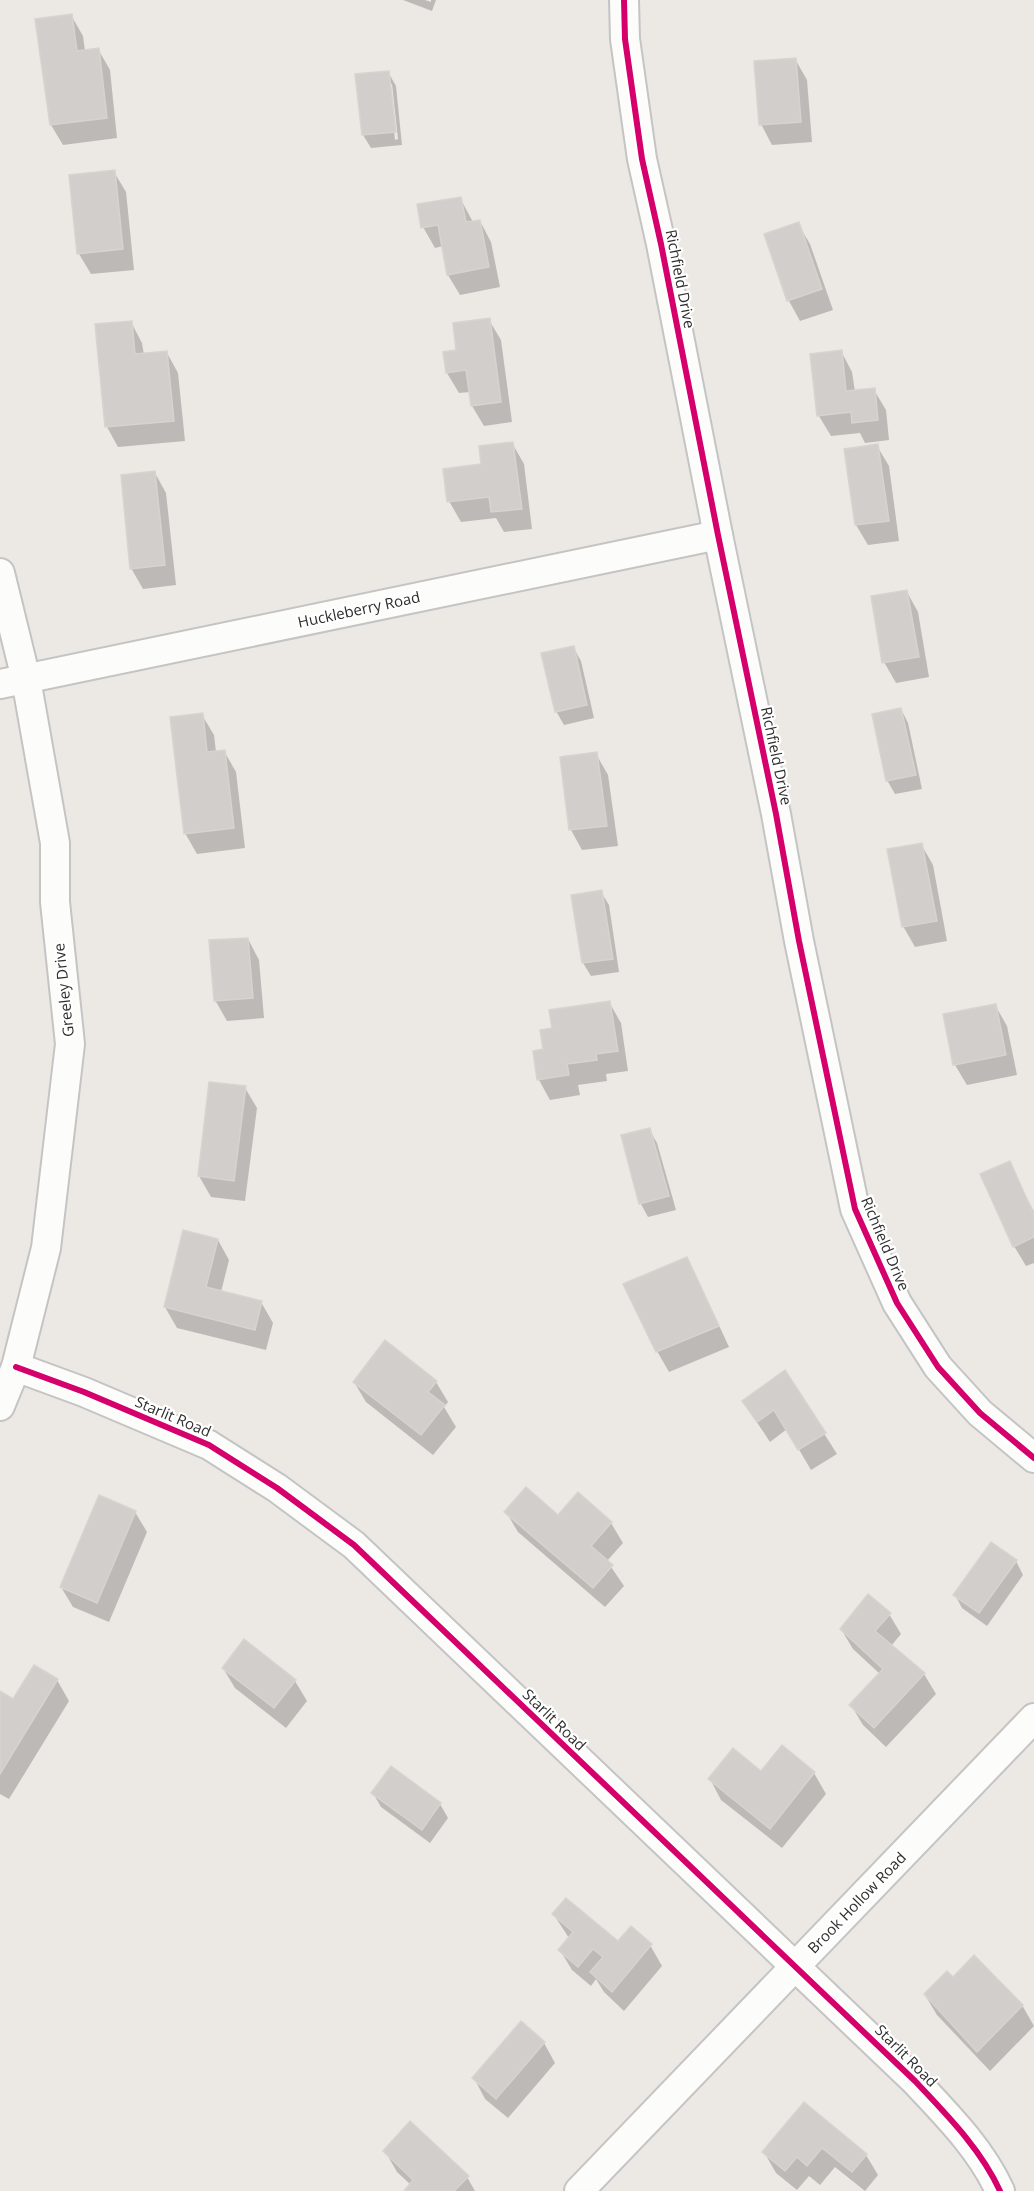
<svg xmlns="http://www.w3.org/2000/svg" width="1034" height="2191" viewBox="0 0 1034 2191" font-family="'Open Sans',sans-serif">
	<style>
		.shadow { fill: #0003; fill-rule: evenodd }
		.building { fill: #d1cecb; stroke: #d7d4d0; stroke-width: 1.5 }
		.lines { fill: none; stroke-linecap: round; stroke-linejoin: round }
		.minor-casing { stroke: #c5c4c5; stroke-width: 32 }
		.minor { stroke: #fcfcfb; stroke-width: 28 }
		.cycleway-casing { stroke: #fff; stroke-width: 10 }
		.cycleway { stroke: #d6006c; stroke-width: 6 }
		.labels { text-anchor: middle; stroke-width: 4.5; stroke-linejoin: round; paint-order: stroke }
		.street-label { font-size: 15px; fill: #2e2e2e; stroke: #fff }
	</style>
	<rect width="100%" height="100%" fill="#ece8e4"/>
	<g class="shadow">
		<path d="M425 0 431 2V0H436L432 11 403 0Z"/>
		<path d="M71 15 83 36 85 51 98 49 110 70 117 138 63 145 51 125Z"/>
		<path d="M795 59 807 80 812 142 772 145 761 124Z"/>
		<path d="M388 72 396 86 402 145 371 148 363 135 356 76ZM389 84H392L398 139 395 140Z"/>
		<path d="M114 172 126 192 134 270 91 274 79 254Z"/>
		<path d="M460 198 473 222 480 221 491 242 500 287 460 295 448 275 443 246 435 248 423 227Z"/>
		<path d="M798 224 810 244 833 310 800 321 789 301 766 235Z"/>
		<path d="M489 320 501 340 512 422 484 426 472 406 470 392 459 393 447 373 458 351Z"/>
		<path d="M131 322 142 343 144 355 167 353 178 373 185 441 118 447 107 427Z"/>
		<path d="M841 351 852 372 855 392 874 390 886 410 889 440 865 443 860 433 831 436 819 416 811 355Z"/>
		<path d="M512 443 524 464 532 529 504 532 496 518 461 522 449 501 483 465Z"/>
		<path d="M877 446 889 466 899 541 868 545 856 525 846 450Z"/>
		<path d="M155 473 166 493 176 585 143 589 131 568Z"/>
		<path d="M907 592 918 612 929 677 896 683 884 662Z"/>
		<path d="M573 647 581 661 594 718 564 725 556 711Z"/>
		<path d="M901 709 908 723 922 789 895 794 887 780Z"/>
		<path d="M202 715 214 735 216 752 224 751 236 772 245 848 197 854 185 833Z"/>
		<path d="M596 754 608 775 618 846 582 850 571 830 562 758Z"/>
		<path d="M921 844 933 865 947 941 915 947 903 926Z"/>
		<path d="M601 892 609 905 619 972 591 976 583 963Z"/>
		<path d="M248 939 259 960 264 1018 227 1021 215 1000Z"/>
		<path d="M609 1002 621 1023 628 1071 606 1074 607 1081 578 1085 580 1095 550 1100 539 1080 544 1051 553 1029Z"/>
		<path d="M995 1005 1007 1026 1017 1075 967 1085 955 1065 945 1015Z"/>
		<path d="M245 1088 257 1108 245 1201 211 1197 199 1176Z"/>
		<path d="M649 1129 657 1143 676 1210 648 1217 641 1204 623 1136Z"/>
		<path d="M1009 1163 1034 1212V1263L1026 1266 1014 1246Z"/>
		<path d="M218 1240 229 1260 221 1292 261 1302 273 1323 266 1350 177 1328 165 1307Z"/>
		<path d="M686 1259 698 1280 729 1347 669 1372 657 1351Z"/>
		<path d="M785 1372 837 1454 811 1470 787 1429 770 1442 743 1401Z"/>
		<path d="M354 1382H436L448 1402 444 1407 456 1427 433 1455 366 1402Z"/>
		<path d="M135 1512 147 1532 109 1622 73 1607 61 1587Z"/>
		<path d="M506 1512 611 1523 623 1543 607 1561 624 1586 605 1607 518 1532Z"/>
		<path d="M1016 1561 1023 1575 987 1626 962 1608 955 1595Z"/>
		<path d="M889 1614 901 1634 891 1646 924 1674 936 1694 886 1747 863 1725 851 1705 880 1674 853 1649 841 1629Z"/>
		<path d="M223 1668 295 1681 307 1701 286 1728 235 1688Z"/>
		<path d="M57 1680 69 1701 9 1799 0 1794V1693L13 1701Z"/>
		<path d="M782 1747 814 1773 826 1794 782 1848 721 1800 710 1779 761 1773Z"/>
		<path d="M391 1768 440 1804 448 1818 430 1843 381 1807 373 1793Z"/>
		<path d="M554 1915 618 1943 650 1945 662 1966 624 2011 604 1992 596 1979 591 1986 572 1970 560 1950 569 1938Z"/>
		<path d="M953 1979 1022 2005 1034 2026 990 2071 937 2015 925 1995Z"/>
		<path d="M544 2043 555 2063 508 2118 485 2099 474 2078Z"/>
		<path d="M804 2104 866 2155 878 2175 865 2191 835 2167 820 2185 809 2176 797 2190 776 2173 764 2152Z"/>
		<path d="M385 2151 467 2177 475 2191H406L411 2185 397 2172Z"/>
	</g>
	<g class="building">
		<path d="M72 14 77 51 99 48 107 118 50 125 35 19Z"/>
		<path d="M796 58 801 122 759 125 754 61Z"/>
		<path d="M389 71 396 132 362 135 355 74Z"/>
		<path d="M115 170 123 249 77 254 69 175Z"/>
		<path d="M461 197 466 222 480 220 489 267 447 275 438 225 421 228 417 204Z"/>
		<path d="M799 222 822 289 787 301 764 234Z"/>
		<path d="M490 318 501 402 471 406 466 370 446 373 443 352 456 350 453 323Z"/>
		<path d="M132 321 135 354 167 351 174 421 105 427 95 324Z"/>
		<path d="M842 350 846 391 875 388 878 420 852 423 851 412 817 416 810 354Z"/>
		<path d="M513 442 522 509 491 512 489 497 447 502 443 469 481 464 479 446Z"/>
		<path d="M878 444 889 521 855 525 844 449Z"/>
		<path d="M155 471 165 565 130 569 121 475Z"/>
		<path d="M907 590 919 657 882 663 871 596Z"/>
		<path d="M574 646 587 705 555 712 541 653Z"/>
		<path d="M901 708 916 775 886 781 872 714Z"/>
		<path d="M203 713 207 752 225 750 234 828 184 834 170 717Z"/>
		<path d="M597 752 607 826 569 830 560 757Z"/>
		<path d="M922 843 937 921 902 927 887 849Z"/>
		<path d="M602 890 613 959 582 963 571 895Z"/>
		<path d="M248 938 253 998 214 1001 209 940Z"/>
		<path d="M610 1001 618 1051 596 1054 597 1060 567 1064 569 1075 537 1080 533 1051 543 1049 540 1030 552 1028 549 1010Z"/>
		<path d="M996 1004 1006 1055 953 1065 943 1014Z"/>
		<path d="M209 1082 246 1086 234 1181 198 1176Z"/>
		<path d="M650 1128 669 1196 639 1204 621 1135Z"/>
		<path d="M1010 1161 1034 1215V1237L1013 1247 980 1174Z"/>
		<path d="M183 1230 218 1239 206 1287 262 1301 255 1330 164 1307Z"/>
		<path d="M687 1257 719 1326 656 1352 623 1284Z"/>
		<path d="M385 1340 437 1381 428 1392 445 1405 421 1435 353 1382Z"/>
		<path d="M785 1370 826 1433 798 1450 774 1410 757 1422 742 1401Z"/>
		<path d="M526 1487 558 1515 578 1492 612 1522 591 1546 613 1565 593 1588 504 1512Z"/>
		<path d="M99 1495 136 1511 97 1603 60 1587Z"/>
		<path d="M991 1542 1017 1560 979 1613 953 1595Z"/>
		<path d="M868 1594 891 1613 875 1631 925 1673 874 1728 849 1705 883 1669 840 1629Z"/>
		<path d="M244 1639 296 1680 274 1708 222 1668Z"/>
		<path d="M34 1665 58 1679 0 1774V1691L13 1699Z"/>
		<path d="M782 1745 815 1772 770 1829 708 1779 733 1748 761 1771Z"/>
		<path d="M391 1766 441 1803 422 1830 371 1793Z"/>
		<path d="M566 1898 618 1941 631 1926 652 1944 612 1992 590 1972 603 1957 593 1949 578 1967 558 1950 573 1932 552 1914Z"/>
		<path d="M974 1955 1023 2005 977 2052 924 1994 947 1971 953 1977Z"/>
		<path d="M521 2021 545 2042 496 2099 472 2078Z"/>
		<path d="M804 2102 867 2154 852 2172 822 2148 807 2166 797 2157 785 2171 762 2152Z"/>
		<path d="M410 2121 469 2176 454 2191H404L413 2180 383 2151Z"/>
	</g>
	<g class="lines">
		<defs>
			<g id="minor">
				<path d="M624 0 625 39 642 159 661 244 718 535 776 814 799 941 855 1209 897 1303 938 1367 980 1413 1034 1458"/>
				<path d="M0 573 26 679 55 843V902L70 1044 46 1248 16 1367 0 1406"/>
				<path d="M0 684 718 535"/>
				<path d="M16 1367 84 1392 209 1445 277 1488 354 1545 915 2081C946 2114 981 2149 1000 2191"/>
				<path d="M579 2191 1034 1718"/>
			</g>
		</defs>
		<use href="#minor" class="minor-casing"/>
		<use href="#minor" class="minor"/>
		<defs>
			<g id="cycleway">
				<path d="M624 0 625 39 642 159 661 244 718 535 776 814 799 941 855 1209 897 1303 938 1367 980 1413 1034 1458"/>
				<path d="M16 1367 84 1392 209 1445 277 1488 354 1545 915 2081C946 2114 981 2149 1000 2191"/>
			</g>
		</defs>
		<use href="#cycleway" class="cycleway-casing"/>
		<use href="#cycleway" class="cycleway"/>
	</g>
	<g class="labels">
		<g class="street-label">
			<text transform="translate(680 279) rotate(79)" y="5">Richfield Drive</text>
			<text transform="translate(359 610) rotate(-12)" y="5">Huckleberry Road</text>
			<text transform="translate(776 756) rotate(78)" y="5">Richfield Drive</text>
			<text transform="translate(64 990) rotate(-96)" y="5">Greeley Drive</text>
			<text transform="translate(885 1244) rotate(67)" y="5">Richfield Drive</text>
			<text transform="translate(173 1417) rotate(23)" y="5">Starlit Road</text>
			<text transform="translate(554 1720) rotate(44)" y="5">Starlit Road</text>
			<text transform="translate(857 1903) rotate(-46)" y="5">Brook Hollow Road</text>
			<text transform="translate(906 2056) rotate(45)" y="5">Starlit Road</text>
		</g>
	</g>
</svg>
